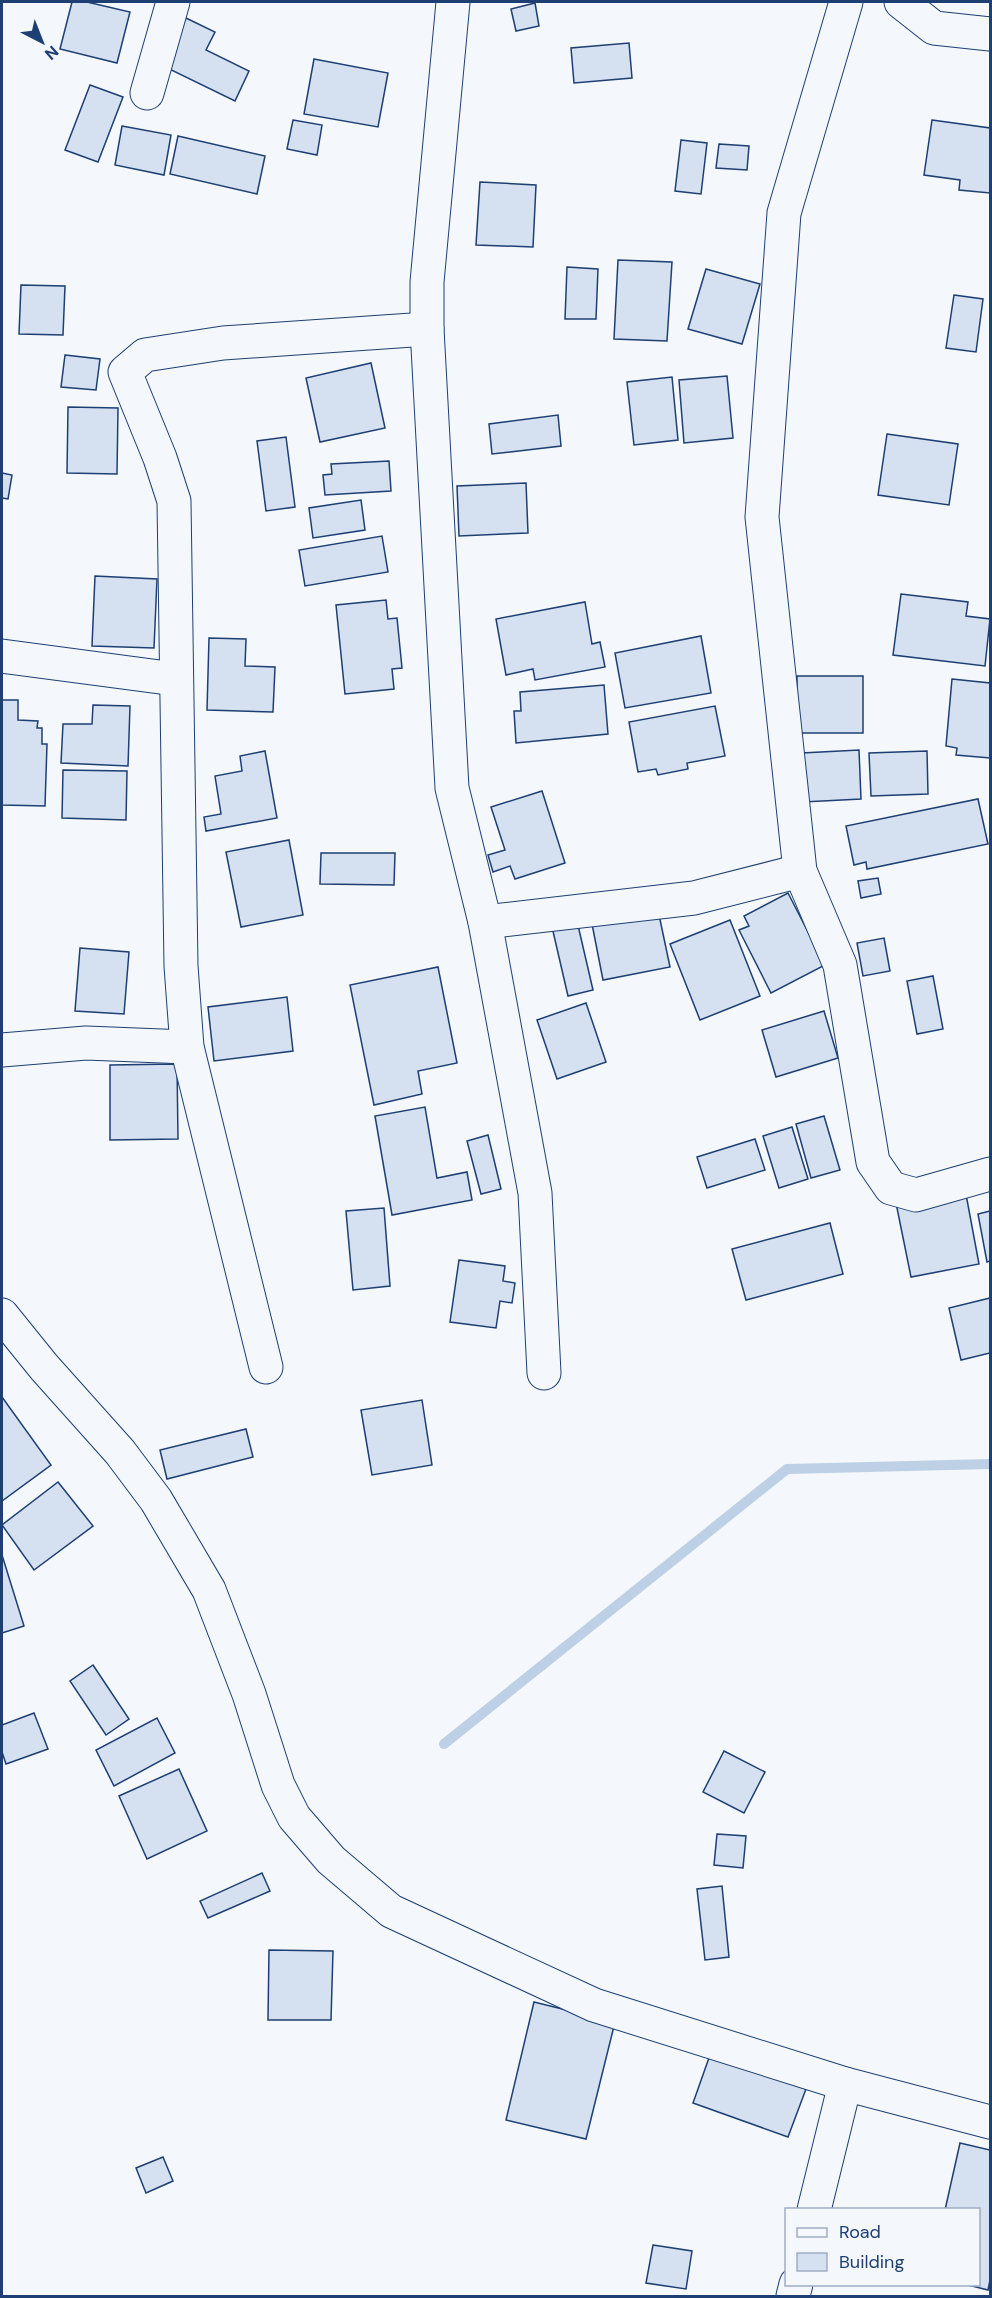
<svg xmlns="http://www.w3.org/2000/svg" width="992" height="2298" viewBox="0 0 992 2298" font-family="'DM Sans',sans-serif">
	<style>
		.lines { fill: none; stroke-linecap: round; stroke-linejoin: round }
		.stream { stroke: #bed0e5; stroke-width: 10 }
		.building { fill: #d5e0f0; stroke: #1d3f73; stroke-width: 1.5 }
		.street-casing { stroke: #1d3f73; stroke-width: 35 }
		.street { stroke: #f4f7fb; stroke-width: 33 }
	</style>
	<rect width="100%" height="100%" fill="#f4f7fb"/>
	<g class="lines">
		<path class="stream" d="M444 1744 787 1469 990 1464"/>
	</g>
	<g class="building">
		<path d="M72 2H87L130 12 117 63 60 49Z"/>
		<path d="M535 3 539 26 516 31 511 9Z"/>
		<path d="M186 18 215 32 206 50 249 71 235 101 163 66Z"/>
		<path d="M629 43 632 78 574 83 571 48Z"/>
		<path d="M314 59 388 73 378 127 304 114Z"/>
		<path d="M90 85 123 97 98 162 65 150Z"/>
		<path d="M293 120 322 125 317 155 287 149Z"/>
		<path d="M932 120 990 128V193L959 190 960 180 924 175Z"/>
		<path d="M122 126 171 135 164 175 115 165Z"/>
		<path d="M178 136 265 156 257 194 170 174Z"/>
		<path d="M681 140 707 143 701 194 675 191Z"/>
		<path d="M719 144 749 146 747 170 716 168Z"/>
		<path d="M480 182 536 185 533 247 476 245Z"/>
		<path d="M618 260 672 262 667 341 614 339Z"/>
		<path d="M567 267 598 269 596 319H565Z"/>
		<path d="M706 269 760 284 742 344 688 329Z"/>
		<path d="M21 285 65 286 63 335 19 334Z"/>
		<path d="M954 295 983 299 976 352 946 348Z"/>
		<path d="M65 355 100 359 96 390 61 387Z"/>
		<path d="M371 363 385 428 320 442 306 378Z"/>
		<path d="M727 376 733 438 684 443 679 380Z"/>
		<path d="M672 377 678 440 634 445 627 382Z"/>
		<path d="M68 407 118 408 117 474 67 473Z"/>
		<path d="M558 415 561 446 492 454 489 424Z"/>
		<path d="M887 434 958 444 949 505 878 495Z"/>
		<path d="M286 437 295 507 266 511 257 441Z"/>
		<path d="M389 461 391 491 325 495 323 475 332 474 331 464Z"/>
		<path d="M2 473 12 475 8 499 2 498Z"/>
		<path d="M526 483 528 533 459 536 457 486Z"/>
		<path d="M361 500 365 530 313 538 309 508Z"/>
		<path d="M382 536 388 572 305 586 299 550Z"/>
		<path d="M95 576 157 579 154 648 92 646Z"/>
		<path d="M901 594 968 602 966 616 990 619 985 666 893 655Z"/>
		<path d="M386 600 388 619 397 618 402 668 392 669 394 689 345 694 336 605Z"/>
		<path d="M585 602 592 644 600 642 605 667 535 680 533 669 506 675 496 619Z"/>
		<path d="M701 636 711 693 625 708 615 653Z"/>
		<path d="M209 638 246 639 245 666 275 667 273 712 207 710Z"/>
		<rect x="797" y="676" width="66" height="57"/>
		<path d="M952 679 990 683V758L956 755 957 748 946 746Z"/>
		<path d="M604 685 608 734 516 743 514 711H521L520 692Z"/>
		<path d="M2 700H18V720L38 721 37 728H42V744H47L45 806 2 805Z"/>
		<path d="M93 705 130 706 128 766 61 763 63 724H92Z"/>
		<path d="M715 706 725 756 687 763 688 769 658 775 656 769 638 772 629 722Z"/>
		<path d="M859 750 861 799 803 802 802 753Z"/>
		<path d="M265 751 277 818 206 831 204 817 221 814 215 776 242 771 240 756Z"/>
		<path d="M927 751 928 794 871 796 869 753Z"/>
		<path d="M63 770 127 771 126 820 62 818Z"/>
		<path d="M542 791 565 863 515 879 510 866 493 872 488 855 505 850 491 807Z"/>
		<path d="M978 799 988 844 867 869 866 862 854 865 846 826Z"/>
		<path d="M289 840 303 915 241 927 226 852Z"/>
		<path d="M321 853H395L394 885 320 884Z"/>
		<path d="M878 878 881 894 861 898 858 881Z"/>
		<path d="M788 893 825 965 771 993 739 930 749 926 744 916Z"/>
		<path d="M658 910 670 967 603 980 592 924Z"/>
		<path d="M730 920 760 996 700 1020 670 944Z"/>
		<path d="M577 921 593 990 568 996 552 927Z"/>
		<path d="M884 938 890 971 863 976 857 943Z"/>
		<path d="M80 948 129 952 124 1014 75 1011Z"/>
		<path d="M438 967 457 1063 418 1071 422 1094 374 1105 350 985Z"/>
		<path d="M933 976 943 1029 917 1034 907 981Z"/>
		<path d="M287 997 293 1051 214 1061 208 1007Z"/>
		<path d="M586 1003 606 1062 557 1079 537 1020Z"/>
		<path d="M824 1011 838 1058 776 1077 762 1030Z"/>
		<path d="M177 1064 178 1139 110 1140V1065Z"/>
		<path d="M425 1107 437 1178 467 1172 472 1200 392 1215 375 1116Z"/>
		<path d="M824 1116 840 1170 811 1178 796 1124Z"/>
		<path d="M792 1127 808 1179 779 1188 763 1136Z"/>
		<path d="M488 1135 501 1189 481 1194 467 1141Z"/>
		<path d="M755 1139 765 1170 707 1188 697 1157Z"/>
		<path d="M965 1189 979 1264 911 1277 896 1203Z"/>
		<path d="M384 1208 390 1286 353 1290 346 1211Z"/>
		<path d="M990 1211V1261L987 1262 978 1214Z"/>
		<path d="M830 1223 843 1274 746 1300 732 1249Z"/>
		<path d="M459 1260 505 1266 503 1281 515 1283 512 1303 500 1301 496 1328 450 1322Z"/>
		<path d="M990 1298V1353L961 1360 949 1308Z"/>
		<path d="M2 1397 51 1465 2 1501Z"/>
		<path d="M422 1400 432 1465 372 1475 361 1410Z"/>
		<path d="M246 1429 253 1457 167 1479 160 1450Z"/>
		<path d="M58 1482 93 1526 34 1570 2 1525Z"/>
		<path d="M2 1555 24 1626 2 1633Z"/>
		<path d="M93 1665 129 1719 106 1735 70 1681Z"/>
		<path d="M34 1713 48 1749 6 1764 2 1752V1725Z"/>
		<path d="M157 1718 175 1753 114 1786 96 1750Z"/>
		<path d="M724 1751 765 1772 744 1813 703 1792Z"/>
		<path d="M179 1769 207 1831 147 1859 119 1796Z"/>
		<path d="M717 1834 746 1836 743 1868 714 1865Z"/>
		<path d="M262 1873 270 1891 208 1918 200 1901Z"/>
		<path d="M722 1886 729 1957 705 1960 697 1889Z"/>
		<path d="M269 1950 333 1951 331 2020H268Z"/>
		<path d="M534 2002 615 2022 586 2139 506 2120Z"/>
		<path d="M710 2055 806 2089 788 2137 693 2103Z"/>
		<path d="M960 2143 990 2150V2280L988 2290 964 2284H978V2210H945Z"/>
		<path d="M163 2157 173 2181 146 2193 136 2168Z"/>
		<path d="M653 2245 692 2251 686 2289 646 2283Z"/>
	</g>
	<g class="lines">
		<defs>
			<g id="street">
				<path d="M453 2 427 282V329L452 788 485 922 535 1193 544 1373"/>
				<path d="M846 2 784 213 762 517 800 871 840 965 873 1162 891 1188 916 1195 990 1174"/>
				<path d="M901 2 934 28 990 34"/>
				<path d="M147 93 173 2"/>
				<path d="M2 656 175 679"/>
				<path d="M485 922 694 898 800 871"/>
				<path d="M2 1050 86 1043 187 1047"/>
				<path d="M2 1315 44 1367 120 1452 156 1500 209 1590 249 1694 278 1785 294 1817 331 1860 391 1911 594 2005 845 2084 990 2122"/>
				<path d="M266 1367 187 1047 181 966 174 501 160 458 125 372 145 355 223 343 427 329"/>
				<path d="M814 2210 845 2084"/>
				<path d="M793 2296 796 2284"/>
			</g>
		</defs>
		<use href="#street" class="street-casing"/>
		<use href="#street" class="street"/>
	</g>
	<rect width="992" height="2298" fill="none" stroke="#1d3f73" stroke-width="6"/>
	<rect x="785" y="2208" width="195" height="78" fill="#f4f7fb" stroke="#9eadc5" stroke-width="1.5"/>
	<rect x="797" y="2228" width="30" height="9" fill="#f4f7fb" stroke="#9eadc5" stroke-width="1.5"/>
	<text x="839" y="2238" font-size="18" fill="#1d3f73">Road</text>
	<rect x="797" y="2253" width="30" height="18" fill="#d5e0f0" stroke="#9eadc5" stroke-width="1.5"/>
	<text x="839" y="2268" font-size="18" fill="#1d3f73">Building</text>
	<g transform="translate(42 42) rotate(138)" stroke="#f4f7fb" stroke-width="4.5" paint-order="stroke">
	<path d="M0-4.5L10 22L0 15L-10 22Z" fill="#1d3f73"/>
	<text y="-9" font-size="16" font-weight="bold" text-anchor="middle" fill="#1d3f73">N</text>
	</g>
</svg>
